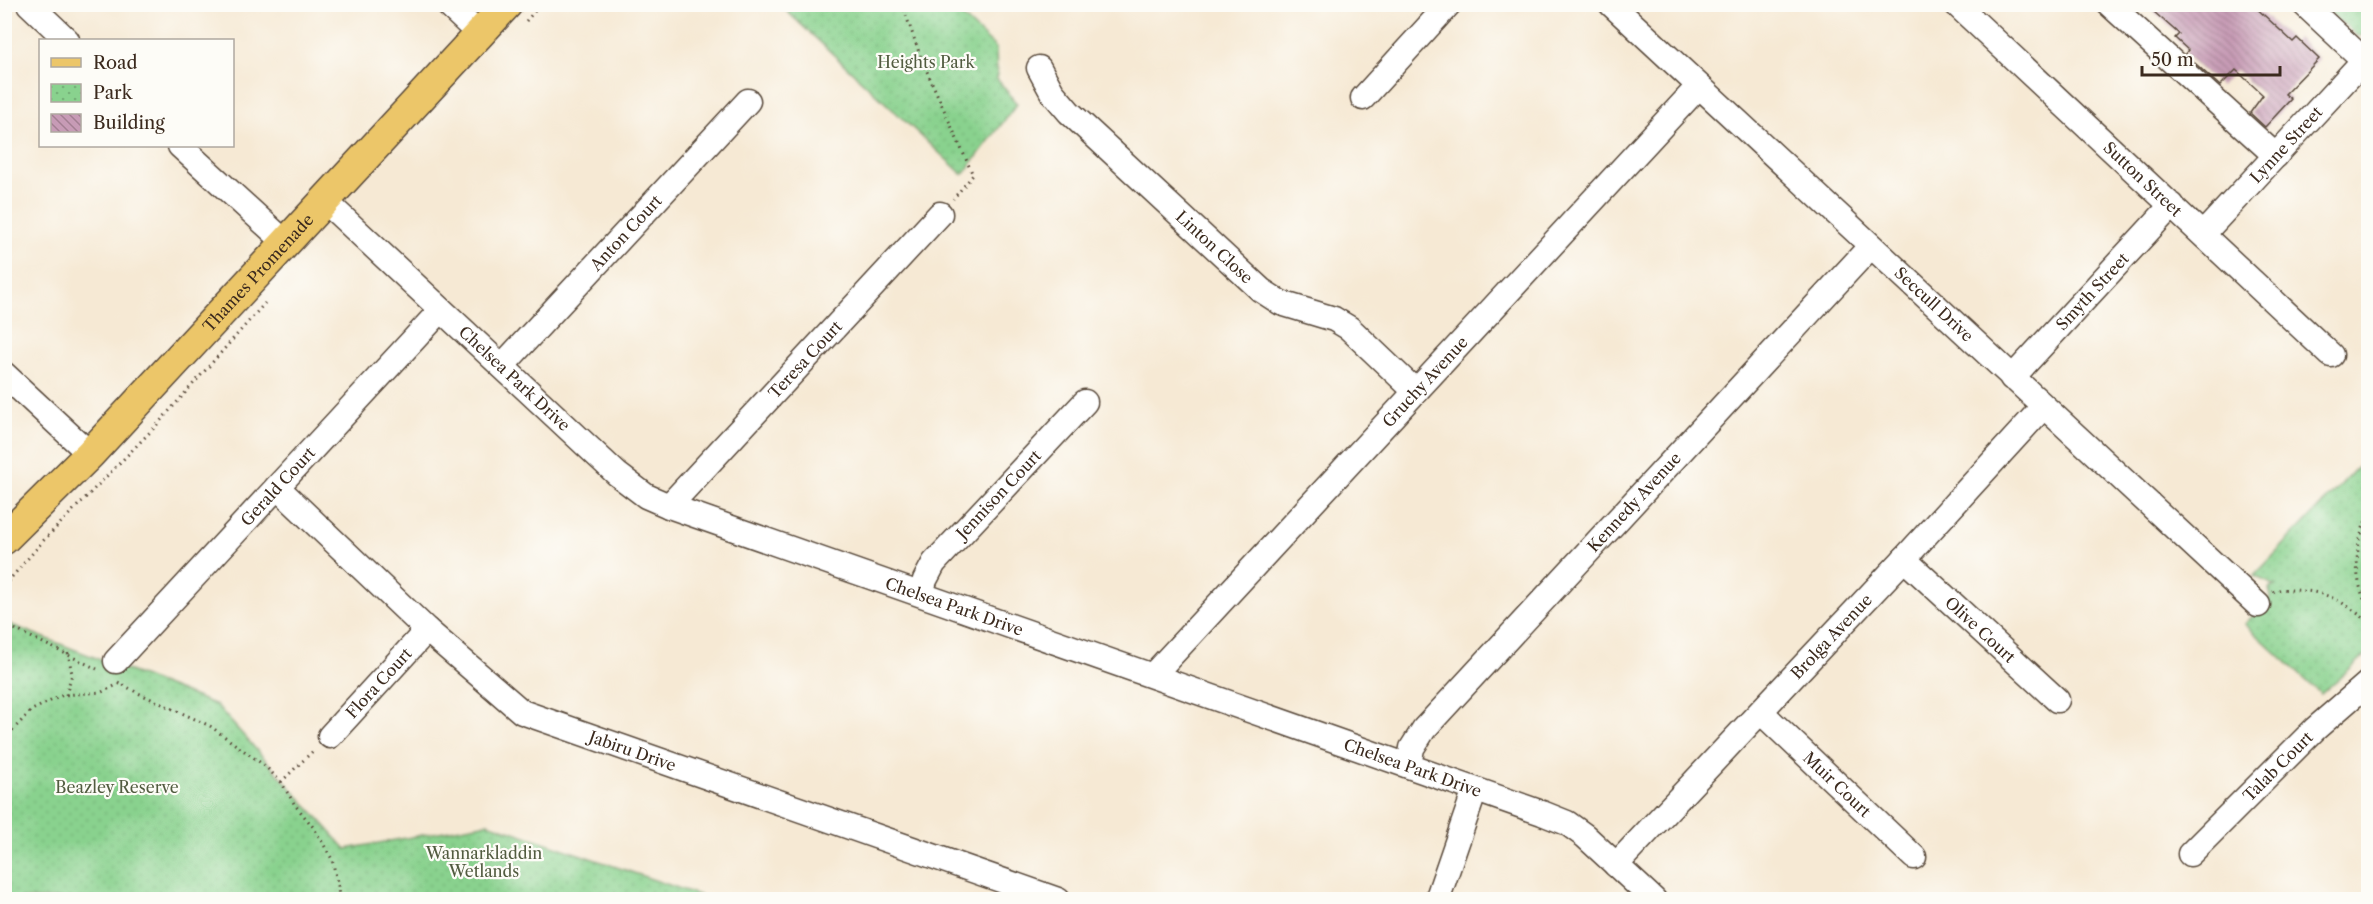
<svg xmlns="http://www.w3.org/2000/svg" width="2373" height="904" viewBox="0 0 2373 904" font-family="'Libre Caslon Text',serif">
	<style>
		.park { fill: url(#park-dots); stroke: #627e56; stroke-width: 1.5 }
		.building { fill: url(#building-back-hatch) }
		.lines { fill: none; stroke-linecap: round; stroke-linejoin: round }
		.minor-casing { stroke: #574739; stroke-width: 27 }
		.major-casing { stroke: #574739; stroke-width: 33 }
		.path { stroke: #574739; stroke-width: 3; stroke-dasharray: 1.5 4.5; stroke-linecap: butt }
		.minor { stroke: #fff; stroke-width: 24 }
		.major { stroke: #ecc669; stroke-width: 30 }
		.labels { text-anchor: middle; stroke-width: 4.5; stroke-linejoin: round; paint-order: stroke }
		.park-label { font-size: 16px; fill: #525c40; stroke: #fdfcf7 }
		.street-label { font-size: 16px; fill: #3b2a1e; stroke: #fdfcf7 }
	</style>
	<defs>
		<pattern id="park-dots" width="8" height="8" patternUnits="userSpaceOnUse" patternTransform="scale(1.5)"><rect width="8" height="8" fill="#89d28e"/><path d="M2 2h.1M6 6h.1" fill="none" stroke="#77b47a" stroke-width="1.8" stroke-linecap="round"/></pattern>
		<pattern id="building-back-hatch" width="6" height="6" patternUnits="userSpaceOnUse" patternTransform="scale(1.5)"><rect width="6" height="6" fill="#c79bb6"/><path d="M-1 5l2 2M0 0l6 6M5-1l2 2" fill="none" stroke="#a37f93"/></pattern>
	</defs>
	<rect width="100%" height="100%" fill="#fdfcf7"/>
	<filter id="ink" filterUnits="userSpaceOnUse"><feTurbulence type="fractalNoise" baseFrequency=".0167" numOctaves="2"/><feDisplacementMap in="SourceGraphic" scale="12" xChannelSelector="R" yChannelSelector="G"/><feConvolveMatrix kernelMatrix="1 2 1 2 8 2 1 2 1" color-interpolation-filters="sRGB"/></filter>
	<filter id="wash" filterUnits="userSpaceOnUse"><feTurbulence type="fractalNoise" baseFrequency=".008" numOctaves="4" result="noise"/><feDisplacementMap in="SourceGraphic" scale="24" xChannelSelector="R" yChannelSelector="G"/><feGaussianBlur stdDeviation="1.35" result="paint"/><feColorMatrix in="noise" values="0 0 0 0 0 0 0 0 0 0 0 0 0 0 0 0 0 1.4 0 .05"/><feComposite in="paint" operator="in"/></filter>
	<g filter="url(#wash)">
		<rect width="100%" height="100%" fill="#f6e9d4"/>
		<g class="park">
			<path d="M780 5H950L996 48 997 79 1017 104 963 175Z"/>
			<path d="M2321 5H2368V35L2357 36Z"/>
			<path d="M2368 456V653L2321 694 2245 624 2271 597 2269 589 2276 586 2254 576Z"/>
			<path d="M4 622 216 705 346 849 488 823 710 899H5Z"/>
		</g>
		<g id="blocks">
			<path class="building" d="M2145 4H2252L2293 42 2297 38 2319 59 2285 94 2291 99 2265 127 2250 113 2263 95 2236 70 2220 86 2185 54 2188 50 2175 38 2179 34Z"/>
		</g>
	</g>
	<g filter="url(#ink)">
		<use href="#blocks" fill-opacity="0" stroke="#574739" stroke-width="1.5"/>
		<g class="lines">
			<defs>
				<g id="minor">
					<path d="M29 4 67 40"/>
					<path d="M447 4 479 34"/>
					<path id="s1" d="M1611 4 2258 605"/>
					<path id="s2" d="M1956 4 2331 355"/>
					<path d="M2109 4 2276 156"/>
					<path d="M2304 4 2368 64"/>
					<path id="s3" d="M1039 68 1052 92 1069 112 1261 290 1281 303 1334 319 1349 328 1415 391"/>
					<path d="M1363 98 1449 4"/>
					<path d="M180 146 286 243"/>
					<path id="s4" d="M324 200 617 474 646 496 669 506 1542 813 1567 823 1585 836 1654 900"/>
					<path id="s5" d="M2203 234 2368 56"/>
					<path id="s6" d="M502 366 748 101"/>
					<path d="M4 374 90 454"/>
					<path id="s7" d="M2012 378 2172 205"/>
					<path id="s8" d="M277 487 427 630 522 712 1058 900"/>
					<path id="s9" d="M669 506 940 214"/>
					<path id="s10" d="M1904 559 2057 700"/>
					<path id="s11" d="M921 594 925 580 934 563 1085 402"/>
					<path id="s12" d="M116 661 441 310"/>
					<path id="s13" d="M1153 675 1698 87"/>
					<path id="s14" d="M1761 712 1914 857"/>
					<path id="s15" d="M330 736 427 630"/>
					<path id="s16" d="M1409 766 1412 748 1424 729 1870 247"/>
					<path id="s17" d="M2190 854 2315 729 2368 683"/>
					<path id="s18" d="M1616 865 1904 559 2043 407"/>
					<path d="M1437 900 1475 790"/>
				</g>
				<g id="major">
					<path id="s19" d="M4 539 90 454 507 4"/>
				</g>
			</defs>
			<use href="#minor" class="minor-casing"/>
			<use href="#major" class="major-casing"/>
			<g class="path">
				<path d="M902 4 921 58 973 175 953 199"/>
				<path d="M526 21 541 4"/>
				<path d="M2368 516C2354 545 2353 579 2368 608"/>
				<path d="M4 586 44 540 155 427 265 303"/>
				<path d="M2273 592C2279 589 2284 589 2291 590 2324 590 2344 601 2368 622"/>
				<path d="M4 624 97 669"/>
				<path d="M118 682 136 692 210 726 265 766 281 782 295 805 314 828 332 859 338 886 339 900"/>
				<path d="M66 695 72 674 68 653"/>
				<path d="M4 739 32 710 63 695 102 692 121 683"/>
				<path d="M281 782 315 749"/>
			</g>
			<use href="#minor" class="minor"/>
			<use href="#major" class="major"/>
		</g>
	</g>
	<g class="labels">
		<g class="park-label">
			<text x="926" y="68">Heights Park</text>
			<text x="117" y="793">Beazley Reserve</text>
			<text x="484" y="859">Wannarkladdin<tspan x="484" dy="18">Wetlands</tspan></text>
		</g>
		<g class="street-label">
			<text dy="6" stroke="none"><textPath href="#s5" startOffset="122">Lynne Street</textPath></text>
			<text dy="6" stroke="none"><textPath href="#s2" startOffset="256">Sutton Street</textPath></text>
			<text dy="6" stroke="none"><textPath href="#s6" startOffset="182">Anton Court</textPath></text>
			<text dy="6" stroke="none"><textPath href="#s3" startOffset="252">Linton Close</textPath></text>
			<text dy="6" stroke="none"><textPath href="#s19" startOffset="368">Thames Promenade</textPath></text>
			<text dy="6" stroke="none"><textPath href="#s7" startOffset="118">Smyth Street</textPath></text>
			<text dy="6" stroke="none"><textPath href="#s1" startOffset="441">Seccull Drive</textPath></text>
			<text dy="6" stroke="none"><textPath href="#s9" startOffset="200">Teresa Court</textPath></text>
			<text dy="6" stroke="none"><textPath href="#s4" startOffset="261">Chelsea Park Drive</textPath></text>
			<text dy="6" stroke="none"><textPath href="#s13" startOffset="400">Gruchy Avenue</textPath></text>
			<text dy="6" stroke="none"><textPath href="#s12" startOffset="238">Gerald Court</textPath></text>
			<text dy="6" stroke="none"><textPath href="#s11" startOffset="128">Jennison Court</textPath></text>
			<text dy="6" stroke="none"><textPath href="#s16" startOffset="350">Kennedy Avenue</textPath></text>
			<text dy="6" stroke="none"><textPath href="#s4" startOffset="765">Chelsea Park Drive</textPath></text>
			<text dy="6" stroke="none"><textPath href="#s10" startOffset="104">Olive Court</textPath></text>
			<text dy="6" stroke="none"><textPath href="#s18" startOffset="314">Brolga Avenue</textPath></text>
			<text dy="6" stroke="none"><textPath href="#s15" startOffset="72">Flora Court</textPath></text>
			<text dy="6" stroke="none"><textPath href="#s8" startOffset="450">Jabiru Drive</textPath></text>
			<text dy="6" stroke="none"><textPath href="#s17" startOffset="124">Talab Court</textPath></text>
			<text dy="6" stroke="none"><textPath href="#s4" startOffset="1251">Chelsea Park Drive</textPath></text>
			<text dy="6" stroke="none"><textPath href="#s14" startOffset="105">Muir Court</textPath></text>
		</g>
	</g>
	<rect width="2373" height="904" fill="none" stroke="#fdfcf7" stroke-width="24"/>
	<rect x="39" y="39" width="195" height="108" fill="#fdfcf7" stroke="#afa8a0" stroke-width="1.5"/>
	<rect x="51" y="58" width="30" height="9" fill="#ecc669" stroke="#afa8a0" stroke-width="1.5"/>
	<text x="93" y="69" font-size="18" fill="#3b2a1e">Road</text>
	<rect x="51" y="84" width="30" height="18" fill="url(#park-dots)" stroke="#afa8a0" stroke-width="1.5"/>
	<text x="93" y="99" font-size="18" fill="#3b2a1e">Park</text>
	<rect x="51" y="114" width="30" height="18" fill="url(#building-back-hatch)" stroke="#afa8a0" stroke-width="1.5"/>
	<text x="93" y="129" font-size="18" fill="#3b2a1e">Building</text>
	<path d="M2142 66v9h138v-9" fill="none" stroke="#3b2a1e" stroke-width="3"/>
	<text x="2151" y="66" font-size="18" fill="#3b2a1e" stroke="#fdfcf7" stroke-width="4.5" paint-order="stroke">50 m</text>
</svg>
